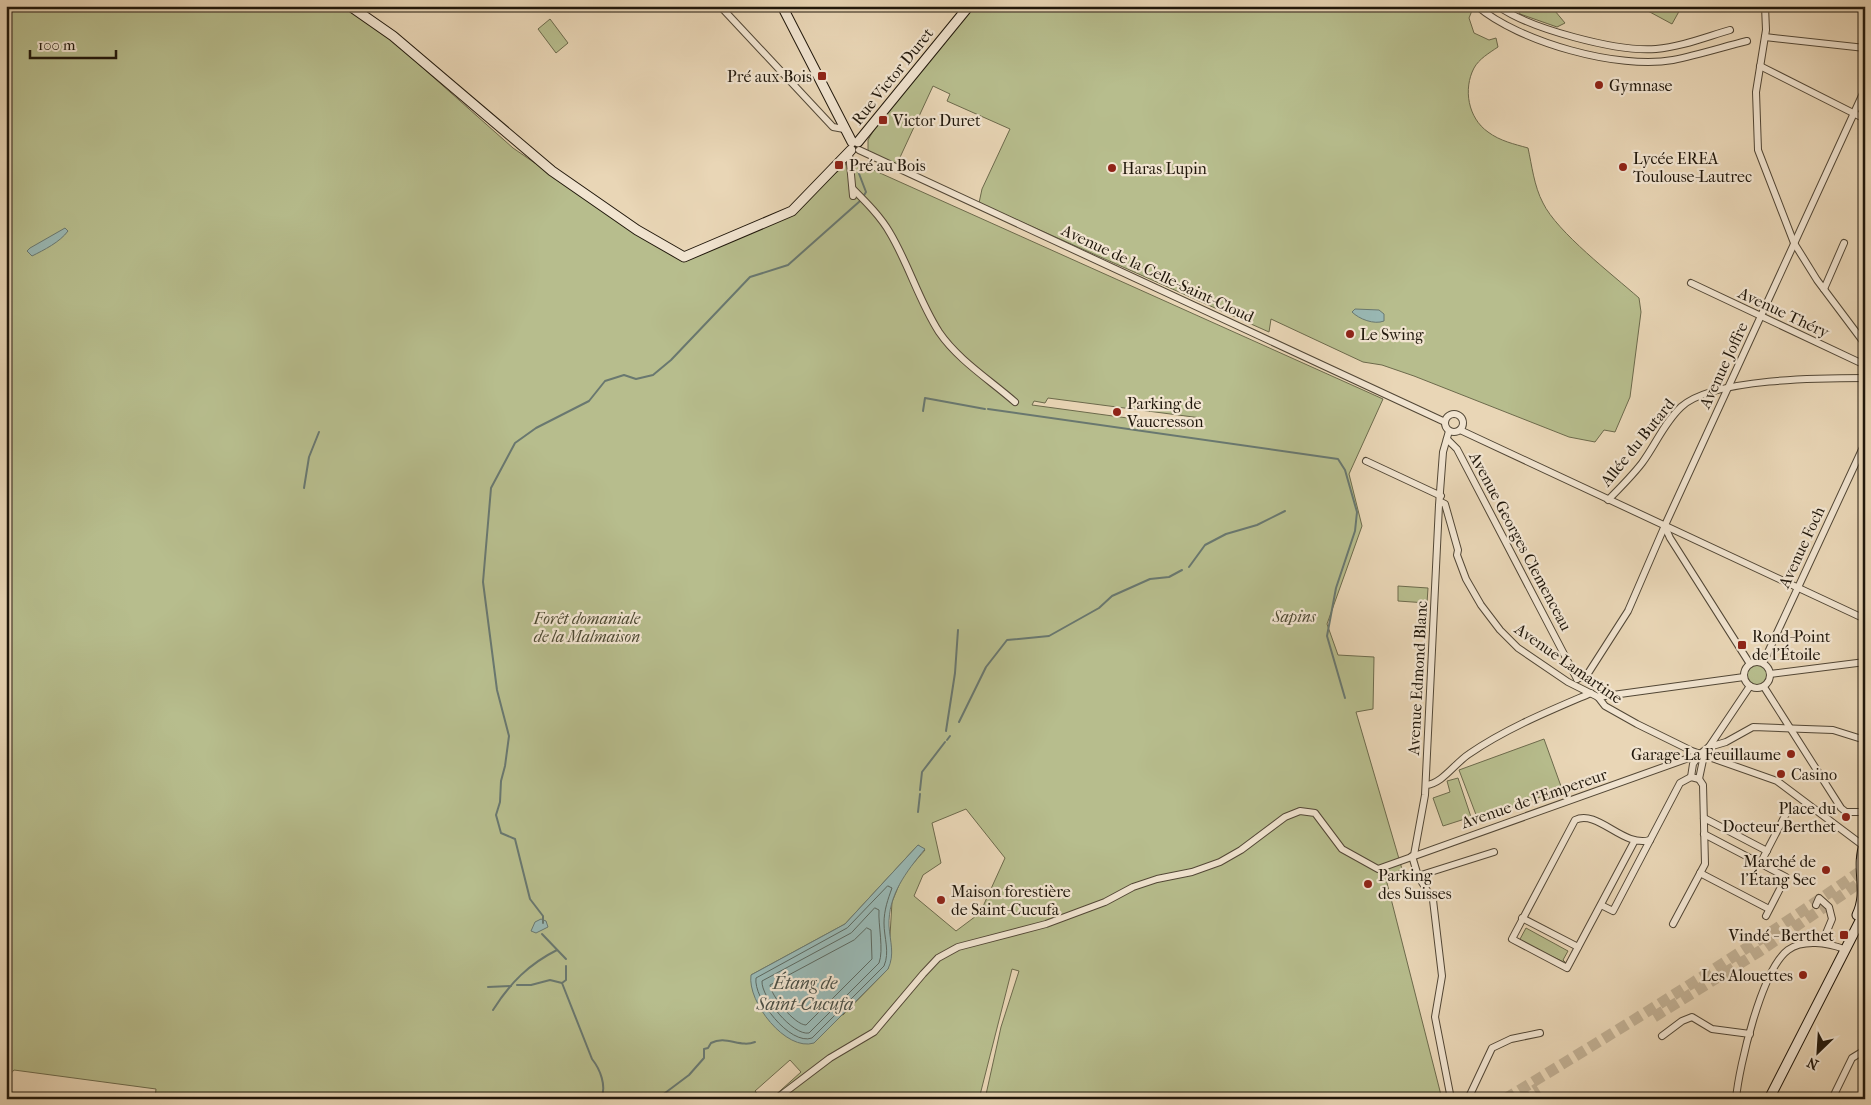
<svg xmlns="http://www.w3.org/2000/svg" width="1871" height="1105" viewBox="0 0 1871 1105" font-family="'IM FELL French Canon',serif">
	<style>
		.green { fill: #b7bd8d; stroke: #6c6a4c; fill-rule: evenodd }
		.water { fill: #99b8b4; stroke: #697870 }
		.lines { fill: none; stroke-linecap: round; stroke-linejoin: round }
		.shore { stroke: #5c6860; stroke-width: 1 }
		.stream { stroke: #697870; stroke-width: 2 }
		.highway-tunnel { stroke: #c1b094; stroke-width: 11; stroke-dasharray: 11 5.5; stroke-linecap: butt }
		.street-casing { stroke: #524736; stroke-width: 8 }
		.secondary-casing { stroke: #20170b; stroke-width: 11 }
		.street { stroke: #f1e4d0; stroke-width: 6 }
		.secondary { stroke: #f1e4d0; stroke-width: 9 }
		.poi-dot { fill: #8f2418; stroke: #f1e4d0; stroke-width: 2 }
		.labels { text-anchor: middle; stroke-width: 4.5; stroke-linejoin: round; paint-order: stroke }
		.poi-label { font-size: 16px; fill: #20170b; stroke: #f1e4d0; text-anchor: start }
		.street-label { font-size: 16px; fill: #20170b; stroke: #f1e4d0 }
		.park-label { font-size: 16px; font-style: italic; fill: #4d4932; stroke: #f1e4d0 }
		.water-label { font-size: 18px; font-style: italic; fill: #4a4f46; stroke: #f1e4d0 }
	</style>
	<rect width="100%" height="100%" fill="#e9d6b6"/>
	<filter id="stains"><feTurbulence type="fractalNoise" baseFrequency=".004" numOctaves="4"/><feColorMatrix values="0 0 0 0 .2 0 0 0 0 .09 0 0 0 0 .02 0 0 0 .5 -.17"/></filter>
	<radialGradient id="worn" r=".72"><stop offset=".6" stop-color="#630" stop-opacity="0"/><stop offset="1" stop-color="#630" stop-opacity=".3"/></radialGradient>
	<g class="green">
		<path d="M6 6H344L388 37 513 148 587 199 677 255 792 211 851 160 1383 399 1349 474 1362 526 1327 624 1338 655 1374 657 1373 709 1356 712 1402 869 1386 879 1442 1099H985L1001 1027 1019 971 1012 969 979 1099H771L801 1072 790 1060 755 1091 761 1099H155L156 1089 14 1070 6 1079ZM1048 398 1201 418V428L1032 405 1034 401 1045 403ZM966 809 1005 858 980 913 956 931 914 896 923 875 941 863 932 823ZM918 845 925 850 903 875 892 902 888 969 843 1015 751 975 845 924Z"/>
		<path d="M973 6H1471L1473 8 1469 18 1474 33 1489 40 1496 38 1498 47C1489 53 1479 59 1474 68 1463 89 1468 118 1488 132 1500 141 1514 144 1528 148 1532 166 1534 186 1543 203 1557 232 1613 275 1639 298L1641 312 1630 397 1615 432 1604 430 1595 442 1569 437 1414 376 1382 365 1363 362 1271 319 1269 332 979 203 982 189 1010 129 947 101 950 94 933 86 896 166 868 152V140L878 123Z"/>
		<path d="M1516 6H1557L1555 11 1565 23 1557 27 1520 14Z"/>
		<path d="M1648 6H1682L1672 24 1648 11Z"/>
		<path d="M550 19 568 43 556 53 538 29Z"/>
		<path d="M1398 586 1428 588 1427 603 1398 601Z"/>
		<circle cx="1757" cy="675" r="10"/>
		<path d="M1544 739 1562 789 1478 820 1459 770Z"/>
		<path d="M1458 778 1471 817 1443 826 1433 798 1450 792 1447 781Z"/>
		<path d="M1526 928 1568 951 1563 960 1566 963 1519 941Z"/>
	</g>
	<g class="water">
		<path d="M65 228 68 231C60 242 44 250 32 256L27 251 30 248Z"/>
		<path d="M1355 309 1379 310 1384 314V321C1374 325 1359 319 1352 312Z"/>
		<path d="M918 845 925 849C906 872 888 895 889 926 890 942 895 954 888 969L814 1043C786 1052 747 1002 751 975L845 924Z"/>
		<path d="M541 919 546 921 548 927 536 933 531 931 535 922Z"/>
	</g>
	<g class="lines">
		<g class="shore">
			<path d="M888 886 892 888C888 899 884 910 884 923 884 938 890 952 884 966L812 1038C790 1046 753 998 756 978L847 928Z"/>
			<path d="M875 908 879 910C878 925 884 950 879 963L809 1033C793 1036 761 997 762 981L851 933Z"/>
			<path d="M867 928 871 930 872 959 806 1025C795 1025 771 996 770 985L854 940Z"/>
		</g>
		<g class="stream">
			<path d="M858 171 866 192 863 197"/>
			<path d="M988 409 1338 459 1345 470 1357 512 1355 531 1336 588 1327 636 1345 698"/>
			<path d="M923 411 925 398 985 409"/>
			<path d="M304 488 309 457 319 432"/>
			<path d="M1189 567 1205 545 1226 534 1257 525 1285 511"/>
			<path d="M959 722 986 667 1007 640 1049 636 1099 608 1112 596 1150 579 1169 577 1182 570"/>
			<path d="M946 731 955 673 958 630"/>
			<path d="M947 740 950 736"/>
			<path d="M920 790 922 772 945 742"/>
			<path d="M918 812 920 794"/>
			<path d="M543 923V916L530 899 515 839 501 833 496 815 500 802 501 781 505 766 509 736 497 690 483 582 491 488 515 443 536 428 589 401 605 381 624 375 636 379 653 375 671 360 750 277 788 265 860 201"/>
			<path d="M542 934 566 959"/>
			<path d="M566 966V980L562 983 592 1059C600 1069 607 1086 601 1099"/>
			<path d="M517 985H531L550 980 562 983"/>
			<path d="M488 987 511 986"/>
			<path d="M493 1010C510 983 529 964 557 950"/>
			<path d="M657 1099 689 1075 704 1058V1049L708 1048 711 1043C726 1035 740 1048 755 1042"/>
		</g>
		<g class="highway-tunnel">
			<path d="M1654 1017 1760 951 1865 879"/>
			<path d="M1505 1099C1627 1025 1748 950 1865 868"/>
			<path d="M1520 1099 1538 1088"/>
		</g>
		<defs>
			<g id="street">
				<path d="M720 6 833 127 844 129"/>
				<path d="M1477 6C1519 42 1619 70 1673 60 1698 55 1723 47 1747 41"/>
				<path d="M1498 6C1530 29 1617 52 1656 49 1681 47 1706 37 1730 30"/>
				<path d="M1765 6 1766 30 1756 92 1758 150 1794 243 1817 280 1865 344"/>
				<path d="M1765 37 1865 48"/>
				<path d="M1760 66 1865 119"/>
				<path d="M859 150 1445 422"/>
				<path d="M849 153 853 196"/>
				<path d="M853 189C866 202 881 217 890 233 909 265 919 301 939 332 958 360 990 380 1015 402"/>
				<path d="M1691 283 1865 365"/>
				<path d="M1824 289 1844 243"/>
				<circle cx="1454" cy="423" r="9"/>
				<path d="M1460 430 1865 619"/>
				<path d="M1447 439 1457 449 1577 679"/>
				<path d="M1366 461 1441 496"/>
				<path d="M1608 500C1620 488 1632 476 1642 463 1656 444 1664 423 1681 407 1712 378 1823 378 1865 378"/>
				<path d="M1441 502 1445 504 1458 550 1457 555 1466 579 1481 605 1500 630 1518 648 1568 682 1598 697 1605 706 1637 724 1692 751 1777 781 1865 847"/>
				<path d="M1665 527 1670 538 1750 664"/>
				<circle cx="1757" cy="675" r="13"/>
				<path d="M1763 663 1865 443"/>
				<path d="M1770 674 1865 662"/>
				<path d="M1577 679 1587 675 1628 611 1666 523 1865 89"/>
				<path d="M1764 687 1841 808 1846 812H1865"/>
				<path d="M1598 697 1744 677"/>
				<path d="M1709 747 1750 686"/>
				<path d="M1691 777 1693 764 1700 754 1709 747 1726 742 1753 727 1833 730 1865 740"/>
				<path d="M1426 785C1442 784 1455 763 1469 754 1507 728 1549 711 1591 693"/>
				<path d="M1864 812 1865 803"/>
				<path d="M1704 818 1767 851"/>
				<path d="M1704 834 1786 877 1766 916"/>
				<path d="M1634 842 1567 968 1512 939 1575 820C1598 809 1623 848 1650 840"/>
				<path d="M1414 855 1425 795 1439 505 1443 452 1449 431"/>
				<path d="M1412 856 1418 876 1433 900 1442 976 1435 1017 1451 1099"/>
				<path d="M1760 864 1788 810"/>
				<path d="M1700 873 1769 909"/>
				<path d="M1418 876 1494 852"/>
				<path d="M1601 905 1613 911 1680 783 1691 777 1699 779 1703 760 1700 754"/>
				<path d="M1816 905 1819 898 1829 907 1832 919 1822 943"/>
				<path d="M1522 918 1578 947"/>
				<path d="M1673 924 1705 864 1703 785 1699 779"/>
				<path d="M1662 1036 1682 1021 1692 1017 1712 1029 1750 1034"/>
				<path d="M776 1099 830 1058 874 1032 923 974 938 958 958 947 1046 924 1105 902 1133 887 1157 879 1192 872 1220 862 1241 850 1285 817 1300 811 1315 813 1342 849 1378 869 1700 754"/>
				<path d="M1468 1099 1492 1048 1511 1039 1540 1033"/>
				<path d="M1736 1099C1739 1066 1762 969 1788 950 1803 939 1828 943 1844 949"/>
				<path d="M1832 1099 1852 1058 1865 1050"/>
			</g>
			<g id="secondary">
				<path d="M350 6 393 36 552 171 637 230 684 257 792 211 851 150"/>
				<path d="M782 6 852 142"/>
				<path d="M858 142 969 6"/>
				<path d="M1857 915C1869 891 1855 868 1865 842"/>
				<path d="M1769 1099 1865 911"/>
			</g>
		</defs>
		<use href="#street" class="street-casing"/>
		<use href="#secondary" class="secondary-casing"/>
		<use href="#street" class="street"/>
		<use href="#secondary" class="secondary"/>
	</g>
	<g class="poi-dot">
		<rect x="817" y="71" width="10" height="10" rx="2.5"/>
		<circle cx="1599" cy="85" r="5"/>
		<rect x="878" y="115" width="10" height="10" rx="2.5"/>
		<rect x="834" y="160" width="10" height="10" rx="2.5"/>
		<circle cx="1623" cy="167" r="5"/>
		<circle cx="1112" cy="168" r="5"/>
		<circle cx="1350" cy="334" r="5"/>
		<circle cx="1117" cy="412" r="5"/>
		<rect x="1737" y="640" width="10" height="10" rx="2.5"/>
		<circle cx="1791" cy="754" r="5"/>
		<circle cx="1781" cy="774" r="5"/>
		<circle cx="1846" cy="817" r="5"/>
		<circle cx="1826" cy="870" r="5"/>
		<circle cx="1368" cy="884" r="5"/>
		<circle cx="941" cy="900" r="5"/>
		<rect x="1839" y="930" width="10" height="10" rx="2.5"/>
		<circle cx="1803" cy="975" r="5"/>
	</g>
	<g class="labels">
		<g class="poi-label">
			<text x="812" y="82" text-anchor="end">Pré aux Bois</text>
			<text x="1609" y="91">Gymnase</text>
			<text x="893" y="126">Victor Duret</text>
			<text x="1633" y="164">Lycée EREA<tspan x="1633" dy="18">Toulouse-Lautrec</tspan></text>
			<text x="849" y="171">Pré au Bois</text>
			<text x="1122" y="174">Haras Lupin</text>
			<text x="1360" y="340">Le Swing</text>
			<text x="1127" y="409">Parking de<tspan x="1127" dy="18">Vaucresson</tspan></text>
			<text x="1752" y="642">Rond-Point<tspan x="1752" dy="18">de l'Étoile</tspan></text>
			<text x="1781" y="760" text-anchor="end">Garage La Feuillaume</text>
			<text x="1791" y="780">Casino</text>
			<text x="1836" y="814" text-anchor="end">Place du<tspan x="1836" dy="18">Docteur Berthet</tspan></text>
			<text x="1816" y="867" text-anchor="end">Marché de<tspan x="1816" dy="18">l’Étang Sec</tspan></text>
			<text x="1378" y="881">Parking<tspan x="1378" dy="18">des Suisses</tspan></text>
			<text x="951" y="897">Maison forestière<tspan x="951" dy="18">de Saint-Cucufa</tspan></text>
			<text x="1834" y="941" text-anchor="end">Vindé - Berthet</text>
			<text x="1793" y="981" text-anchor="end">Les Alouettes</text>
		</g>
		<g class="street-label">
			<text transform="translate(892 76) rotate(-51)" y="6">Rue Victor Duret</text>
			<text transform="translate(1158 273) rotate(25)" y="6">Avenue de la Celle-Saint-Cloud</text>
			<text transform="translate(1784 312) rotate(25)" y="6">Avenue Théry</text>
			<text transform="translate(1723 365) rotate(-65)" y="6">Avenue Joffre</text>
			<text transform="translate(1637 442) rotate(-51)" y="6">Allée du Butard</text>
			<text transform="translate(1521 541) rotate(62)" y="6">Avenue Georges Clemenceau</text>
			<text transform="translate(1801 547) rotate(-65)" y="6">Avenue Foch</text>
			<text transform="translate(1569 663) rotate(35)" y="6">Avenue Lamartine</text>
			<text transform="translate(1417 678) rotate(-87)" y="6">Avenue Edmond Blanc</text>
			<text transform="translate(1534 798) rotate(-19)" y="6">Avenue de l'Empereur</text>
		</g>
		<g class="park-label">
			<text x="1294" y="622">Sapins</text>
			<text x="587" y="624">Forêt domaniale<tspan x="587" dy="18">de la Malmaison</tspan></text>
		</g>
		<g class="water-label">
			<text x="805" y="989">Étang de<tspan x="805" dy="21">Saint-Cucufa</tspan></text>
		</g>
	</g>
	<rect width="1871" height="1105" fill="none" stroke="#e9d6b6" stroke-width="25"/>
	<rect x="8" y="8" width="1856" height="1090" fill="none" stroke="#20170b" stroke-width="2.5"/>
	<rect x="12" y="12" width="1846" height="1080" fill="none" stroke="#20170b"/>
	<g transform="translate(1818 1052) rotate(205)" stroke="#f1e4d0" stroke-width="4" paint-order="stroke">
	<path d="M0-4L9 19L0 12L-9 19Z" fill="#20170b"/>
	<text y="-8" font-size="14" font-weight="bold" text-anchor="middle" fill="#20170b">N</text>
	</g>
	<path d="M30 50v8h86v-8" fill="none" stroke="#20170b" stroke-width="2.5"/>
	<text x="38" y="50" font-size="15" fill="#20170b" stroke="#f1e4d0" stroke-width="4" paint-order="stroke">100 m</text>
	<rect width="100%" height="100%" filter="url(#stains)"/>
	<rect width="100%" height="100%" fill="url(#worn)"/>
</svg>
